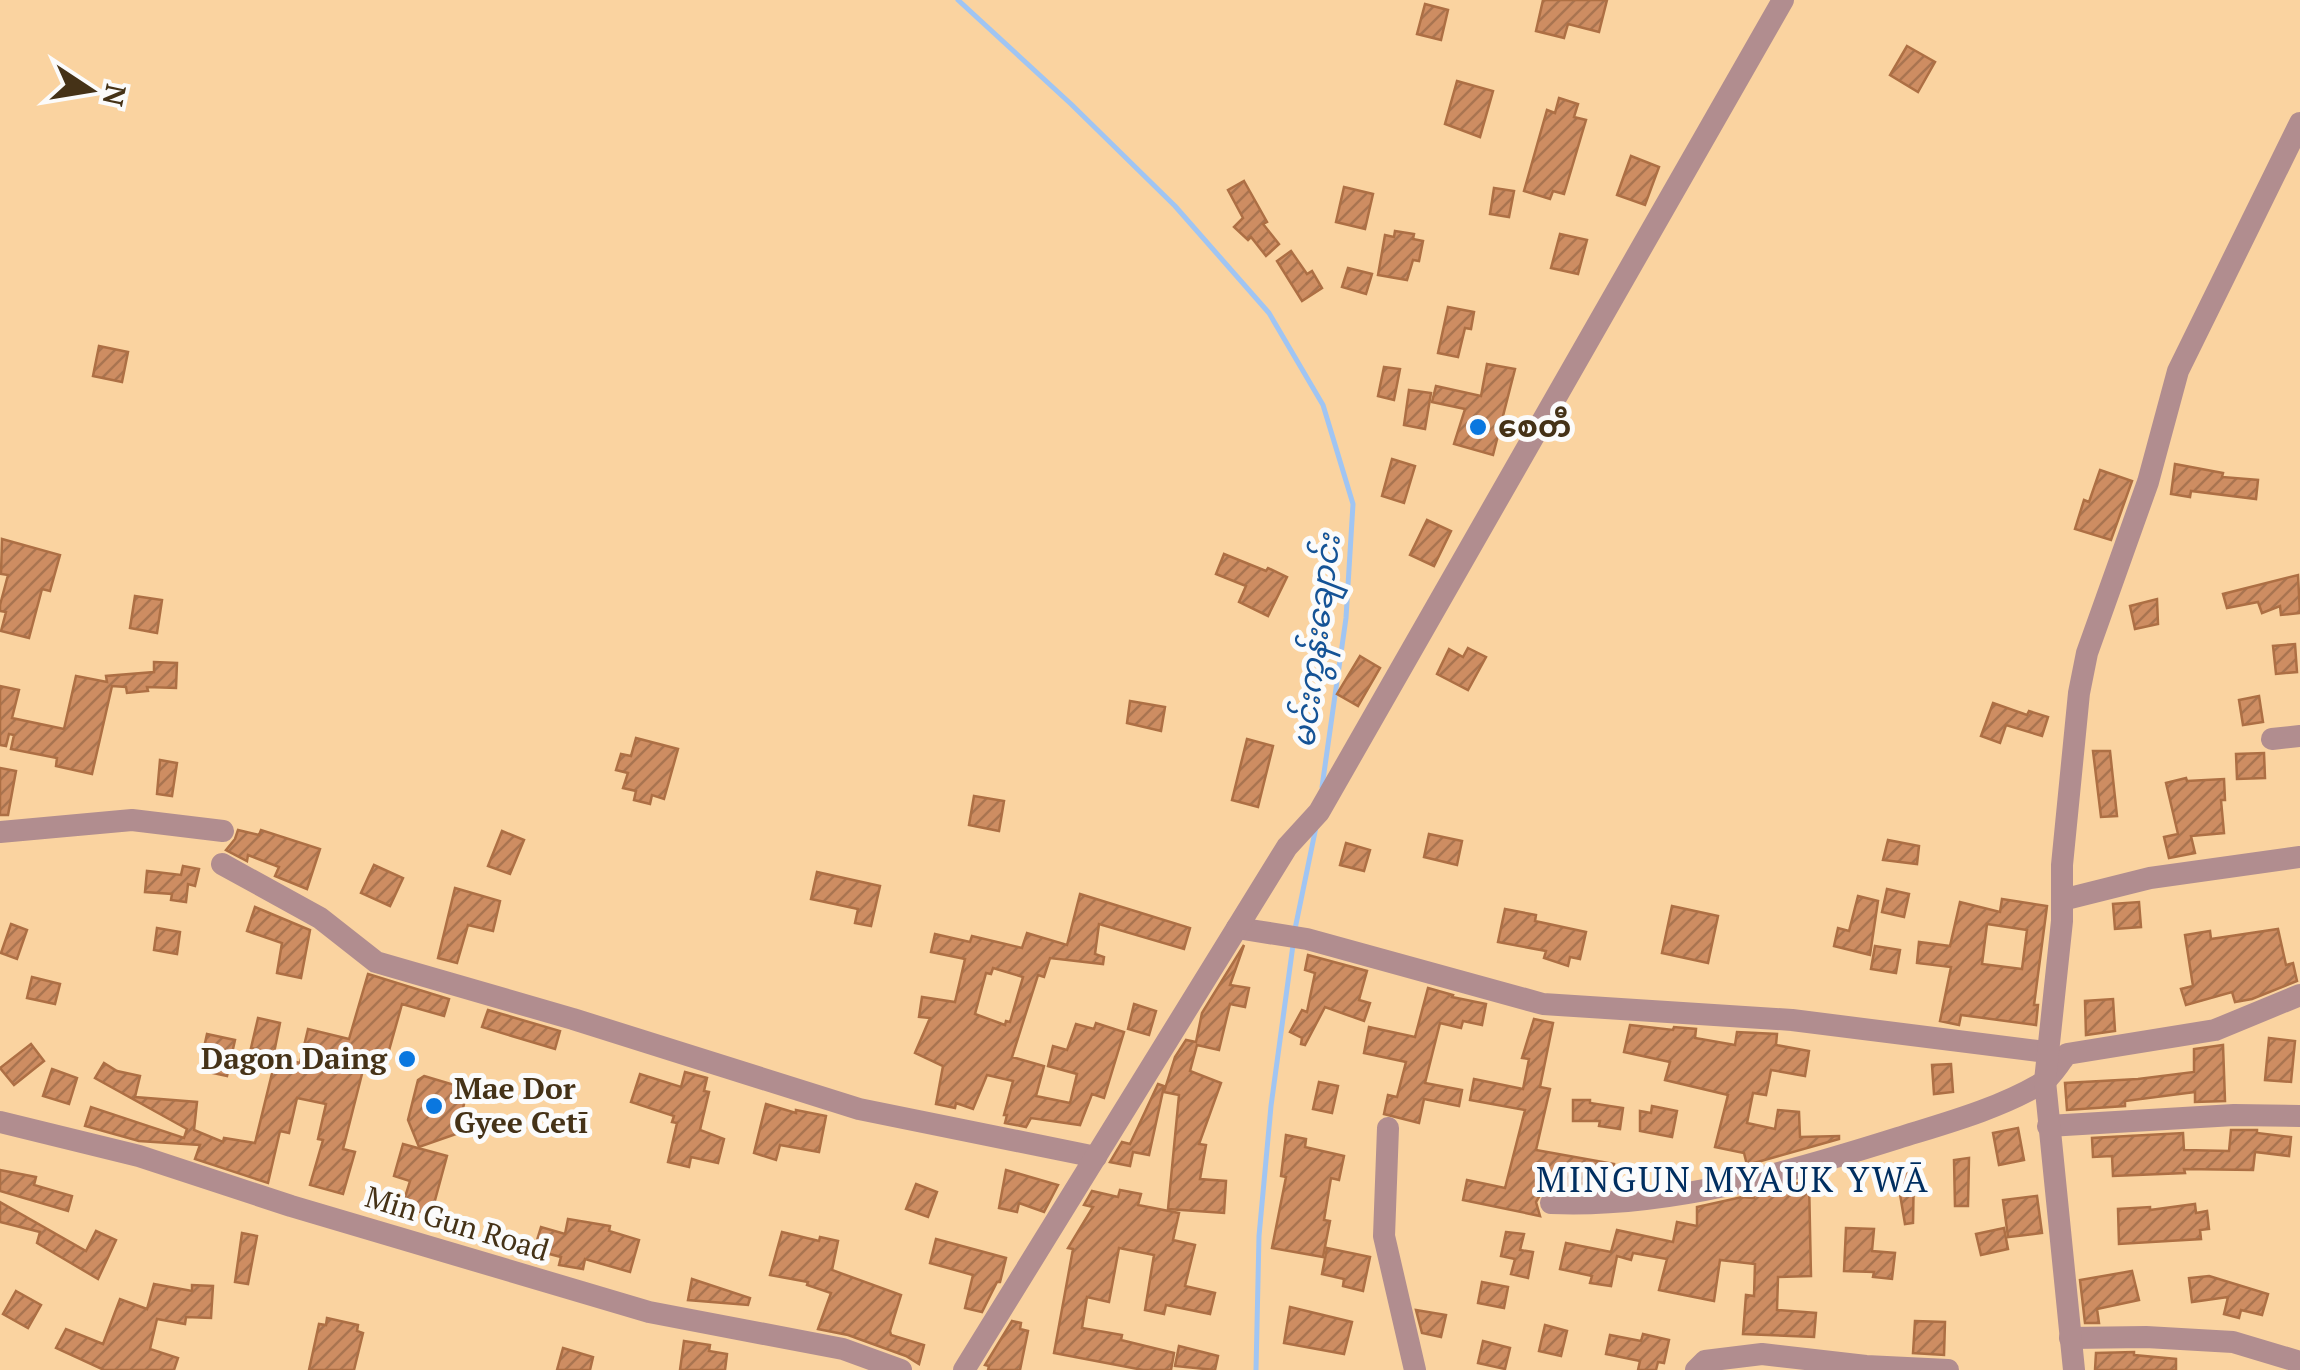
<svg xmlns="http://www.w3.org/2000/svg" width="2300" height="1370" viewBox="0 0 2300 1370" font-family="'PT Serif','Noto Sans Myanmar',serif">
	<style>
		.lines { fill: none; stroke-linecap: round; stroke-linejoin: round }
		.stream { stroke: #a0c5f3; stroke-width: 5 }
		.building { fill: url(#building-hatch); stroke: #ad6f44; stroke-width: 2.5; fill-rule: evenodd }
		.minor { stroke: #b18d8f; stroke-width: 22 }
		.poi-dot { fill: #0a77df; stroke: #fbfbfb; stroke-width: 4 }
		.labels { text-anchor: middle; stroke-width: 10; stroke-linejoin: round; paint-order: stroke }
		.poi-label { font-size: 30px; font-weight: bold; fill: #453217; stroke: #fbfbfb; text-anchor: start }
		.street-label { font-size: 30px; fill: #453217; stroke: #fbfbfb }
		.water-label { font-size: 32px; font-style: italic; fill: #155396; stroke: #fbfbfb }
		.quarter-label { font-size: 35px; letter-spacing: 2.5px; fill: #002e60; stroke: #fbfbfb }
	</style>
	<defs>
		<pattern id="building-hatch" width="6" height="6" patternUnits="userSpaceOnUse" patternTransform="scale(2.5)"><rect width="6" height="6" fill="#ce8d62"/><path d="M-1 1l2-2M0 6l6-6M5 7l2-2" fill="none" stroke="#a97450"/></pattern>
	</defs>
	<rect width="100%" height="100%" fill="#fad3a0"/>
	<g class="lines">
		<g class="stream">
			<path d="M958 0 1071 104 1175 206 1269 313 1323 405 1353 504 1346 618 1322 787"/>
			<path d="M1295 929 1316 827"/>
			<path d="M1256 1370 1259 1236 1271 1106 1293 945"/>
		</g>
	</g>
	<g class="building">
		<path d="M1543 0H1607L1599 32 1568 24 1564 38 1536 31Z"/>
		<path d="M1425 4 1448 10 1441 40 1417 34Z"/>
		<path d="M1907 46 1935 62 1918 92 1890 75Z"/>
		<path d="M1457 81 1493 91 1480 137 1445 124Z"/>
		<path d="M1559 98 1578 104 1574 117 1586 120 1564 194 1553 191 1550 199 1524 191 1547 110 1555 113Z"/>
		<path d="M1631 156 1659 167 1645 205 1617 195Z"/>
		<path d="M1244 181 1267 222 1263 224 1279 244 1266 256 1251 237 1248 240 1234 227 1243 218 1228 190Z"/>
		<path d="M1344 187 1373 194 1365 229 1336 222Z"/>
		<path d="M1494 188 1514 191 1509 217 1490 214Z"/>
		<path d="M1395 231 1414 234 1413 239 1423 241 1419 261 1413 260 1407 280 1378 275 1385 235 1394 237Z"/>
		<path d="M1560 234 1587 240 1578 274 1551 268Z"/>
		<path d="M1291 251 1307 274 1312 271 1322 288 1302 301 1277 261Z"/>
		<path d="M1348 268 1372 274 1366 294 1342 287Z"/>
		<path d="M1448 307 1474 312 1471 329 1465 328 1458 357 1438 353Z"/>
		<path d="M99 346 128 352 122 382 93 376Z"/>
		<path d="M1487 364 1515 369 1493 455 1454 444 1465 409 1432 402 1436 386 1481 396Z"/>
		<path d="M1384 367 1400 369 1394 400 1378 396Z"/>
		<path d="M1409 390 1431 393 1425 429 1404 425Z"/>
		<path d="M1392 459 1415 466 1404 503 1382 496Z"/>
		<path d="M2175 464 2223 473 2222 477 2258 480 2256 499 2191 491 2190 497 2171 494Z"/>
		<path d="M2100 470 2132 481 2111 540 2075 529 2084 500 2089 502Z"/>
		<path d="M1427 520 1451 531 1434 566 1410 555Z"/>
		<path d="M2 539 60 555 50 591 42 589 29 638 1 631 6 612 0 611V605L8 575 1 574Z"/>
		<path d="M1224 554 1266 571 1268 568 1287 577 1268 616 1239 602 1246 586 1216 574Z"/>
		<path d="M2298 575 2300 613 2281 615 2280 606 2262 613 2258 602 2227 608 2223 594Z"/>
		<path d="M135 596 162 600 157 633 130 628Z"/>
		<path d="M2157 599 2158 624 2135 629 2130 606Z"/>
		<path d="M2295 644 2297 672 2276 674 2273 646Z"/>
		<path d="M1468 648 1486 657 1468 690 1437 674 1449 649 1463 657Z"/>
		<path d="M1360 656 1380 668 1358 706 1337 694Z"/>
		<path d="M154 662 177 663 176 688 147 687 148 691 127 693 126 687 112 686 92 774 56 766 57 758 11 749 14 735 9 734 6 746 0 745V686L19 690 12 718 64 729 76 676 107 682 106 676 154 672Z"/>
		<path d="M2259 696 2263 722 2243 725 2239 700Z"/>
		<path d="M1130 701 1165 707 1161 731 1127 723Z"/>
		<path d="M1993 703 2027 715 2029 711 2048 717 2042 736 2006 725 2000 743 1981 736Z"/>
		<path d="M636 738 678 749 664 799 652 795 650 804 634 800 636 791 623 788 628 773 616 770 621 754 631 756Z"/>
		<path d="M1247 739 1273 746 1258 807 1232 800Z"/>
		<path d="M2093 751H2110L2117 816 2101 817Z"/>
		<path d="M2264 753 2265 778 2237 779 2236 754Z"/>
		<path d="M160 760 177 763 172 796 157 794Z"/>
		<path d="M0 768 16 771 8 815H0Z"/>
		<path d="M2186 778 2187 781 2224 779 2225 800H2221L2224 833 2191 836 2195 853 2169 858 2164 837 2178 834 2166 783Z"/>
		<path d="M974 796 1004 801 999 831 969 825Z"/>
		<path d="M238 830 259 835 261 830 320 849 307 889 275 876 279 867 248 855 247 861 226 850 235 839Z"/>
		<path d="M502 831 524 840 510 874 488 866Z"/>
		<path d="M1429 834 1462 841 1457 865 1424 857Z"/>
		<path d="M1888 840 1919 846 1917 864 1883 860Z"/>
		<path d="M1346 843 1370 850 1364 871 1340 865Z"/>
		<path d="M374 865 403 878 390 906 361 893Z"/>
		<path d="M183 866 199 869 195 886 188 884 186 902 171 900 172 894 145 892 147 871 181 875Z"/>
		<path d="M817 872 880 886 871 926 855 923 858 909 811 899Z"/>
		<path d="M455 888 500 901 493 931 468 925 457 963 438 958Z"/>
		<path d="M1887 889 1909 894 1904 917 1882 912Z"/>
		<path d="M1080 894 1190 928 1184 949 1099 924 1095 954 1104 957 1103 964 1050 958 1044 977 1038 975 1012 1057 1044 1066 1036 1096 1070 1103 1077 1074 1048 1066 1053 1046 1067 1050 1076 1024 1094 1029 1096 1023 1124 1032 1104 1098 1092 1094 1080 1125 1031 1118 1026 1127 1005 1123 1007 1115H1004L1013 1081 987 1075 973 1109 956 1103 955 1108 936 1104 943 1066 915 1053 930 1018 919 1017 922 997 955 1002 965 959 931 952 935 934 970 942 972 936 1022 948 1027 933 1067 945ZM993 968 1023 977 1010 1022 1006 1021 1005 1025 975 1014 986 973 991 974Z"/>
		<path d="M1858 896 1878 901 1870 955 1834 946 1838 928 1849 931Z"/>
		<path d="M2002 899 2047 906 2034 1005H2038L2036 1025 1961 1015 1959 1025 1940 1021 1951 967 1917 963 1919 942 1950 946 1960 902 2000 912ZM1987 924 2027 930 2022 969 1982 964Z"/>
		<path d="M2139 902 2141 927 2115 929 2113 904Z"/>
		<path d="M1672 906 1718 916 1708 963 1662 953Z"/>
		<path d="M255 907 310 930 301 978 277 973 282 943 247 931Z"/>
		<path d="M1505 909 1536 915 1535 921 1586 932 1580 959 1570 957 1568 966 1544 958 1546 951 1498 942Z"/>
		<path d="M11 924 27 930 17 959 1 953Z"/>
		<path d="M157 928 180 932 177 954 154 950Z"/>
		<path d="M2278 929 2286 965 2293 963 2297 981 2252 999 2235 1002 2232 992 2186 1005 2181 989 2193 986 2185 935 2210 931 2211 939Z"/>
		<path d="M1244 945 1230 985 1249 988 1245 1007 1230 1004 1219 1050 1197 1045 1190 1071 1221 1083 1199 1144 1206 1145 1200 1179 1226 1181 1224 1213 1168 1209 1179 1095 1164 1092 1175 1057 1186 1040 1196 1042 1202 1013Z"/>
		<path d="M1875 946 1900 950 1896 973 1871 969Z"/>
		<path d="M1308 955 1367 971 1359 1000 1370 1003 1364 1021 1325 1007 1305 1045 1301 1044 1302 1038 1290 1032 1302 1010 1307 1012 1315 973 1305 970Z"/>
		<path d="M368 974 449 999 444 1016 402 1004 383 1072 364 1066 343 1149 355 1152 343 1194 310 1185 323 1140 318 1139 326 1104 297 1098 289 1133 280 1131 268 1183 195 1159 200 1145 139 1141 85 1126 91 1107 184 1138 187 1129 95 1078 104 1063 117 1071 140 1076 135 1097 197 1102 194 1130 223 1142 224 1138 255 1143 276 1057 300 1063 308 1029 349 1039Z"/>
		<path d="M32 977 60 984 55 1004 27 998Z"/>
		<path d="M1428 988 1453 995 1452 997 1486 1004 1482 1025 1463 1021 1461 1028 1440 1023 1425 1083 1462 1090 1459 1106 1424 1099 1419 1123 1384 1114 1388 1095 1397 1097 1406 1062 1364 1053 1369 1027 1415 1037Z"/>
		<path d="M2113 999 2115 1031 2086 1035 2085 1001Z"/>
		<path d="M1134 1004 1156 1011 1149 1035 1128 1029Z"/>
		<path d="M488 1010 560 1031 555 1049 482 1027Z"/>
		<path d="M258 1018 280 1023 274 1053 251 1048Z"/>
		<path d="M1534 1019 1553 1023 1540 1087 1550 1089 1536 1150 1614 1164 1610 1187 1578 1183 1577 1188H1568L1547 1183 1536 1202 1540 1216 1463 1200 1467 1180 1505 1188 1525 1110 1470 1100 1474 1079 1523 1089 1529 1059 1522 1058Z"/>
		<path d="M1630 1025 1673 1030 1674 1027 1696 1029 1695 1038 1735 1045 1737 1032 1777 1034 1776 1045 1809 1051 1805 1076 1771 1070 1766 1095 1753 1093 1747 1123 1775 1129 1778 1110 1799 1112 1800 1137 1839 1136V1139L1747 1165 1744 1153 1715 1147 1728 1095 1665 1080 1670 1062 1624 1052Z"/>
		<path d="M207 1034 235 1040 227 1076 199 1070Z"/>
		<path d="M2269 1038 2295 1041 2291 1082 2265 1080Z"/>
		<path d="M31 1044 44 1061 14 1085 0 1068Z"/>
		<path d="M2223 1045 2225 1101 2195 1102V1092L2125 1101V1106L2067 1110 2065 1083 2138 1079 2194 1072V1049Z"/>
		<path d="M1951 1064 1953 1092 1934 1094 1932 1065Z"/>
		<path d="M52 1069 77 1078 69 1104 43 1096Z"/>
		<path d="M685 1072 707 1078 704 1091 709 1092 700 1130 724 1139 718 1163 691 1157 689 1167 668 1162 677 1123 672 1122 674 1116 631 1102 640 1074 681 1087Z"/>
		<path d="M424 1076 468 1089 456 1134 419 1147 408 1120 418 1080Z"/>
		<path d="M1319 1082 1338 1086 1332 1113 1313 1109Z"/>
		<path d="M1158 1084 1164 1086 1149 1155 1133 1152 1130 1166 1110 1162 1122 1142 1130 1144Z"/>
		<path d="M1573 1100H1590V1103L1623 1108 1620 1129 1599 1126 1600 1121H1573Z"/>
		<path d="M766 1104 796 1113V1110L826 1116 819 1152 780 1145 776 1160 754 1153Z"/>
		<path d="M1652 1106 1677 1111 1672 1137 1640 1131V1111L1651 1113Z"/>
		<path d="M2018 1128 2024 1160 1999 1165 1993 1133Z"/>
		<path d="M2231 1130H2257V1133L2291 1137 2289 1156 2255 1152 2253 1170 2184 1169 2185 1173 2113 1176 2112 1156 2093 1157 2092 1138 2183 1133 2184 1150 2229 1151Z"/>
		<path d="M1286 1135 1306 1139 1305 1147 1344 1156 1339 1180 1331 1178 1324 1220 1330 1221 1323 1257 1272 1248 1286 1177 1281 1176Z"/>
		<path d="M403 1144 447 1156 431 1215 402 1207 410 1181 394 1176Z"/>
		<path d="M1969 1158 1968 1206H1955L1954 1160Z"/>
		<path d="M1914 1167 1913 1223 1905 1224 1896 1170Z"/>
		<path d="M0 1170 36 1177 34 1185 72 1196 68 1211 0 1191Z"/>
		<path d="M1006 1170 1058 1185 1044 1212 1019 1203 1017 1212 999 1208Z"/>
		<path d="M1809 1180 1811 1276 1778 1277 1777 1310 1816 1313 1814 1337 1743 1334 1746 1295 1754 1296 1755 1264 1720 1260 1714 1301 1659 1290 1667 1259 1633 1253 1631 1260 1617 1256 1611 1286 1590 1283 1592 1276 1560 1269 1566 1243 1611 1252 1617 1230 1673 1242 1677 1222 1697 1226V1207L1742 1197 1754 1198 1753 1195Z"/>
		<path d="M916 1184 937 1192 928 1217 906 1209Z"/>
		<path d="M1120 1190 1141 1194 1138 1205 1179 1213 1173 1240 1195 1245 1185 1286 1215 1293 1210 1314 1166 1305 1164 1314 1145 1310 1154 1255 1119 1248 1109 1302 1087 1297 1082 1328 1122 1335 1121 1340 1174 1353 1171 1370H1143L1054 1353 1073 1249 1068 1248 1093 1207 1084 1205 1092 1191 1118 1197Z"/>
		<path d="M2037 1196 2042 1233 2008 1237 2003 1200Z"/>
		<path d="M0 1202 86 1251 96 1231 116 1240 98 1279 37 1243 40 1232 0 1222Z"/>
		<path d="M2195 1204 2196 1213 2207 1211 2209 1229 2200 1230 2201 1239 2119 1244 2118 1209 2150 1207V1210Z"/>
		<path d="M568 1219 610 1226 609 1231 639 1240 630 1272 585 1259 583 1269 559 1265 561 1257 534 1250 541 1227 565 1234Z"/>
		<path d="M1846 1228 1874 1229 1872 1251 1895 1253 1892 1279 1873 1277 1874 1272 1844 1271Z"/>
		<path d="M2004 1228 2008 1249 1981 1255 1976 1234Z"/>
		<path d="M782 1232 819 1241 820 1237 838 1241 832 1270 901 1295 890 1331 891 1335 924 1345 919 1364 906 1356 848 1335 818 1329 831 1293 807 1285 808 1282 770 1275Z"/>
		<path d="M1506 1232 1524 1234 1520 1250 1533 1252 1528 1278 1511 1274 1515 1259 1501 1256Z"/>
		<path d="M242 1233 257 1236 248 1284 235 1282Z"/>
		<path d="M936 1239 1006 1258 1000 1282H997L982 1312 965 1308 973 1275 930 1263Z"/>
		<path d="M1327 1248 1370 1257 1363 1291 1343 1286 1344 1279 1322 1274Z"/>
		<path d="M2132 1271 2139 1300 2097 1309 2099 1323H2085L2080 1280Z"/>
		<path d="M2209 1276 2268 1294 2262 1315 2241 1310 2239 1318 2224 1314 2228 1297 2192 1302 2189 1278Z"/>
		<path d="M692 1279 750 1298 748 1305 688 1300Z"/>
		<path d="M1482 1282 1508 1287 1504 1308 1478 1303Z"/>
		<path d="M154 1284 192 1291V1285L213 1286 211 1318 186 1317 185 1324 157 1319 150 1349 178 1358 174 1370H104L56 1348 66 1329 103 1344 120 1299 147 1309Z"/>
		<path d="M16 1291 41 1305 28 1328 3 1314Z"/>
		<path d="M1290 1307 1352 1322 1344 1354 1284 1343Z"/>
		<path d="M1416 1310 1446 1315 1441 1337 1422 1333Z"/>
		<path d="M327 1318 358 1325 357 1331 363 1333 354 1370H309L319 1324 326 1325Z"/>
		<path d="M1012 1321 1021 1323 1020 1329 1028 1331 1020 1370H988L989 1366 985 1365Z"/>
		<path d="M1915 1321 1945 1322 1944 1355 1913 1353Z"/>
		<path d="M1545 1325 1567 1331 1561 1356 1539 1351Z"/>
		<path d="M1643 1334 1669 1340 1664 1363 1658 1362 1656 1370H1638L1640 1361 1606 1354 1610 1335 1641 1341Z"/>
		<path d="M684 1341 710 1345 709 1351 727 1354 725 1370H680Z"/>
		<path d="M1483 1341 1510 1348 1505 1369 1478 1363Z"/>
		<path d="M1179 1346 1218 1356 1215 1370 1175 1366Z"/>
		<path d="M563 1348 593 1357 590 1370H557Z"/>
		<path d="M2134 1352V1355L2176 1359V1370H2095L2096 1353Z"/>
	</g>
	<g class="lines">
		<g class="minor">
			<path d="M2272 739 2300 736"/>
			<path d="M0 832 132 820 223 831"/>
			<path d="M222 864 320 918 376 962 573 1019 859 1109 1096 1157"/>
			<path d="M2062 900 2150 878 2300 857"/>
			<path d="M1237 928 1307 939 1543 1004 1792 1020 2046 1052"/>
			<path d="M0 1122 139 1156 291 1206 649 1312 843 1349 901 1370"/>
			<path d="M2048 1126 2234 1115 2300 1116"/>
			<path d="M1388 1128 1384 1236 1415 1370"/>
			<path d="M1551 1203C1668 1208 1787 1173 1898 1138 1946 1123 1998 1109 2042 1083 2052 1077 2059 1063 2067 1054L2215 1030 2300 995"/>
			<path d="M2070 1338 2146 1337 2233 1342 2300 1362"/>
			<path d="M964 1370 1287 847 1319 812 1783 0"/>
			<path d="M1696 1370 1705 1361 1762 1354 1866 1366 1948 1370"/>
			<path d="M2074 1370 2045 1081 2062 921V865L2079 693 2087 653 2148 482 2178 371 2300 123"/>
		</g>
	</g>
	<g class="poi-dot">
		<circle cx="1478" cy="427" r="10"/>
		<circle cx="407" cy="1059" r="10"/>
		<circle cx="434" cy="1106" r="10"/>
	</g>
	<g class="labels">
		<g class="poi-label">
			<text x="1498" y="437">စေတီ</text>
			<text x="387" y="1069" text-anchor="end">Dagon Daing</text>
			<text x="454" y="1099">Mae Dor<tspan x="454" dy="34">Gyee Cetī</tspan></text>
		</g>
		<g class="street-label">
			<text transform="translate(457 1224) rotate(17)" y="10">Min Gun Road</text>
		</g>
		<g class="water-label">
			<text transform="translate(1316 641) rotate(-83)" y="11">မင်းကွန်းချောင်း</text>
		</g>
		<g class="quarter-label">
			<text x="1733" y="1192">MINGUN MYAUK YWĀ</text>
		</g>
	</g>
	<g transform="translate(90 90) rotate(102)" stroke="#fbfbfb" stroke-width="8" paint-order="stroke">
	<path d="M0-8L18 38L0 25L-18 38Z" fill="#453217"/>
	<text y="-15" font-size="28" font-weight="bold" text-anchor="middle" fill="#453217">N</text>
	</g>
</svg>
